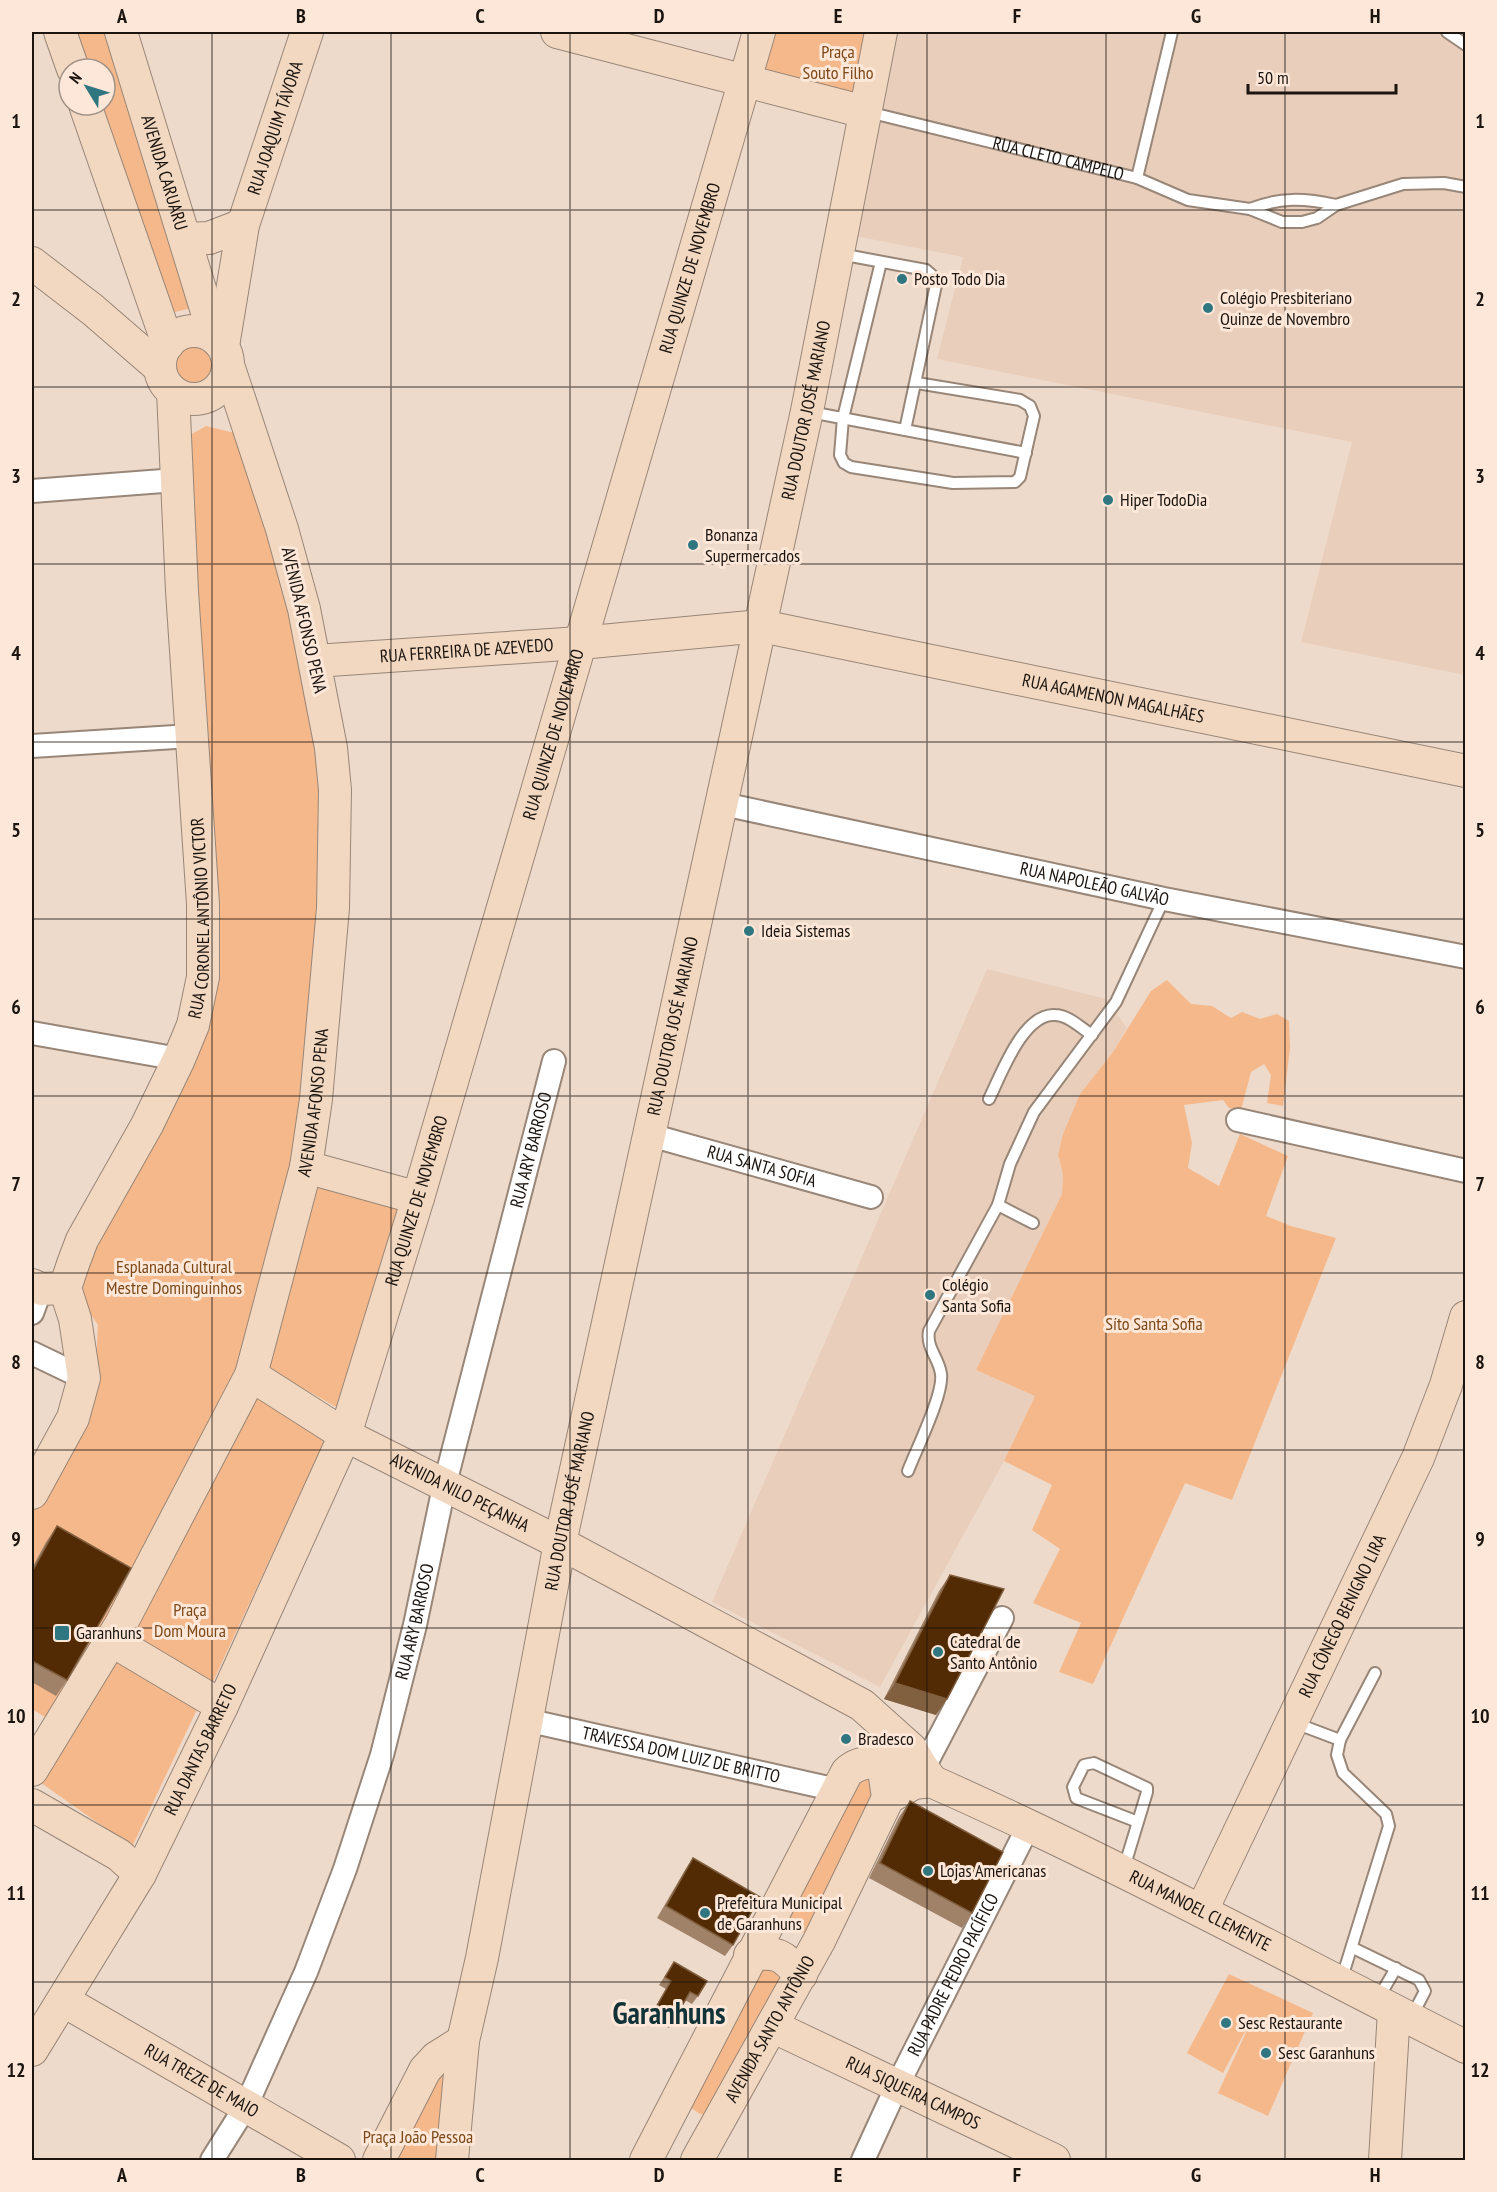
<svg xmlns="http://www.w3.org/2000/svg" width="1497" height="2192" viewBox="0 0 1497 2192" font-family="'PT Sans Narrow',sans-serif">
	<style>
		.built { fill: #e9cebb }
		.green { fill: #f5b88a }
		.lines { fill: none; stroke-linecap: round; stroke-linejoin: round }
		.lane-casing { stroke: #988678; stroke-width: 14 }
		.street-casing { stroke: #988678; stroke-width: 26 }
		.secondary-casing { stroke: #988678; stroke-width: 34 }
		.lane { stroke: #fff; stroke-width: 10 }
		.street { stroke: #fff; stroke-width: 22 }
		.secondary { stroke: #f2d8c0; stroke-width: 32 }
		.wall { fill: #a08268 }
		.shaded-wall { fill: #816040 }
		.building { fill: #522b05; stroke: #816040; stroke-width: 1.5 }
		.grid { fill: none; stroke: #1b140f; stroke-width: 1.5; stroke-opacity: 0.55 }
		.poi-dot { fill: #2f7681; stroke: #fce7d8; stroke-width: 2 }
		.labels { text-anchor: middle; stroke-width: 6; stroke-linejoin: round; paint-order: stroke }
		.park-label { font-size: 18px; fill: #7d4919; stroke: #fce7d8 }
		.street-label { font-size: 18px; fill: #1b140f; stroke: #fce7d8 }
		.poi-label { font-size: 18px; fill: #1b140f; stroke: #fce7d8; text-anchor: start }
		.town-label { font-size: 30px; font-weight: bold; fill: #113338; stroke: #fce7d8 }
		.neatline { fill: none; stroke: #1b140f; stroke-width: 2 }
		.grid-label { font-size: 20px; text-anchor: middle; font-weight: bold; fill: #1b140f }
	</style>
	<rect width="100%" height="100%" fill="#eedacb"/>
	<g class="built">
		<path d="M891 32H1465V675L1301 642 1352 442 937 359 963 257 850 235Z"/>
		<path d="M987 969 1106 999 1127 1028 1113 1052 1080 1094 1063 1134 1058 1155 1063 1174 1062 1194 976 1370 1035 1396 1004 1461 880 1687 712 1602Z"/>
	</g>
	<g class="green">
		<path d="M66 32H119L196 307 175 312 162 321 91 105H105V69H79Z"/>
		<path d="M764 32H876L862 100 750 78Z"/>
		<circle cx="195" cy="365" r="27"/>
		<path d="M206 426 235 433 303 647 324 782 312 1086 244 1369 53 1722 32 1709V1509L80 1419 96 1364 98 1325 74 1290 88 1237 193 1064 188 466 190 435Z"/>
		<path d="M1167 980 1191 1004 1212 1006 1231 1018 1242 1012 1260 1019 1277 1014 1289 1021 1290 1048 1283 1106 1267 1103 1271 1075 1264 1064 1251 1072 1241 1110 1229 1108 1223 1100 1184 1105 1192 1143 1188 1168 1219 1186 1240 1134 1288 1156 1266 1216 1291 1226 1336 1238 1232 1500 1185 1483 1093 1684 1059 1672 1081 1623 1033 1603 1060 1549 1032 1530 1052 1485 1004 1461 1035 1396 976 1370 1062 1194 1063 1174 1058 1155 1063 1134 1080 1094 1113 1052 1151 991Z"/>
		<path d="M321 1177 403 1207 338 1408 267 1368Z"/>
		<path d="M254 1392 330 1430 210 1688 128 1641Z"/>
		<path d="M115 1652 200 1703 132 1847 37 1780Z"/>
		<path d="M877 1767 882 1793 809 1932 793 1933 780 1923 853 1771Z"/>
		<path d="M755 1958 786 1977 716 2109 702 2115 686 2105Z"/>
		<path d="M1229 1974 1313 2013 1268 2116 1218 2093 1254 2015 1223 2073 1187 2053Z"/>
		<path d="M446 2066 440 2160H380Z"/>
	</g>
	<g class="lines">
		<defs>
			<g id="lane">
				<path d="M1447 32 1466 45"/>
				<path id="s1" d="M868 112 1137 178 1188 200 1250 209 1282 222H1302L1317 218 1336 205 1403 184 1444 183 1466 187"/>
				<path d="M1137 178 1172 32"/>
				<path d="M1250 209C1280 197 1304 198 1336 205"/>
				<path d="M840 254 926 270 933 276 936 285 905 430"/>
				<path d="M881 262 843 418 840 455 844 463 851 467 953 483 1015 482 1020 477 1034 416 1030 406 1020 400 917 383"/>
				<path d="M810 412 1026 453"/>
				<path d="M989 1099C1001 1075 1023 1013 1055 1015 1068 1015 1081 1028 1092 1035"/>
				<path d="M1033 1223 998 1205 1010 1164 1034 1112 1116 1002 1164 899"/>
				<path d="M908 1471C916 1450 944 1394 941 1374 939 1358 926 1348 929 1331L998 1205"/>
				<path d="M1295 1723 1340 1740"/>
				<path d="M1124 1868 1147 1792V1788L1094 1763 1084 1765 1073 1787 1076 1798 1138 1822"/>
				<path d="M1353 1948 1419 1980 1425 1991 1411 2018"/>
				<path d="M1341 1981 1389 1826 1386 1814 1343 1773 1337 1755 1340 1740 1375 1673"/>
				<path d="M1378 1999 1396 1968"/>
			</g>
			<g id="street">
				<path d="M32 491 176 480"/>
				<path d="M32 746 191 736"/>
				<path id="s2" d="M723 804 1164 899 1466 957"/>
				<path d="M32 1033 179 1059"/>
				<path d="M1238 1120 1466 1171"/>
				<path id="s3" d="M650 1135 871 1197"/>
				<path d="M32 1313 41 1289"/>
				<path d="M32 1353 84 1378"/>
				<path id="s4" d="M526 1720 837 1790"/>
				<path d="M923 1769 1002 1618"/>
				<path id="s5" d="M212 2160 246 2106 306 1972 345 1869 382 1755 415 1625 444 1487 554 1061"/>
				<path id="s6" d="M863 2160 897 2086 1029 1825"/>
			</g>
			<g id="secondary">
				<path d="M60 32 73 69"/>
				<path id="s7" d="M121 32 215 338"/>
				<path d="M557 32 865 112"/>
				<path d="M85 105 168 344"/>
				<path d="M186 239 209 238 243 225"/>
				<path d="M32 263 93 310 160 368"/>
				<circle cx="194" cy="365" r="34"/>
				<path id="s8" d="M223 346 243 225 307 32"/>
				<path id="s9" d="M315 661 580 643 761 626 1466 771"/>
				<path d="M306 1167 418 1198"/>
				<path d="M32 1285 41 1289 65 1288"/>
				<path id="s10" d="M251 1375 345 1435 560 1543 862 1705 911 1749 923 1769"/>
				<path id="s11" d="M32 1493 73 1418 84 1378 75 1319 65 1288 73 1264 82 1240 147 1125 179 1059 193 1025 203 977V904L182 591 173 392"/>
				<path d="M111 1640 222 1706"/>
				<path id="s12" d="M32 1770 121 1624 251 1375 306 1167 316 1099 333 908 335 790 331 748 304 609 282 529 229 368"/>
				<path id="s13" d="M888 1798 914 1783 931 1781C1114 1862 1288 1957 1466 2047"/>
				<path d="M32 1805 119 1855 140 1874"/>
				<path id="s14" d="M1202 1910 1418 1458 1446 1385 1466 1317"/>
				<path d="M750 1955C778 1951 782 1955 801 1975"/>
				<path id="s15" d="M64 2001 339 2160"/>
				<path id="s16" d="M774 2027 1054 2160"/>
				<path id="s17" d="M32 2050 140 1874 222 1706 345 1435 418 1198 759 32"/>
				<path d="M379 2160 425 2070 436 2058 463 2041"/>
				<path id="s18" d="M452 2160 463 2041 482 1958 560 1543 807 411 881 32"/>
				<path d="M646 2160 847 1772C866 1754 901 1765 923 1769L931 1780"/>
				<path id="s19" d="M697 2160 819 1941 888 1798 885 1777"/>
				<path d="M1385 2160 1394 2011"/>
			</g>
		</defs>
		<use href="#lane" class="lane-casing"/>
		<use href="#street" class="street-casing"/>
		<use href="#secondary" class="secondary-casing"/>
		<use href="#lane" class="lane"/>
		<use href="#street" class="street"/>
		<use href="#secondary" class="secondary"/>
	</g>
	<g class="wall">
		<path d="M57 1526 67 1680 56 1696 32 1682V1568L46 1542Z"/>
		<path d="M950 1575 936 1715 884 1699 939 1591Z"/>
		<path d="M910 1801 972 1913 962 1928 869 1878 899 1817Z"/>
		<path d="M693 1858 733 1945 725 1956 657 1918 685 1870Z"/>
		<path d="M674 1962 698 1996 692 2004 685 2000 669 2028 650 2017 666 1989 659 1985Z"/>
	</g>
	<path class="shaded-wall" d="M895 1683 947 1699 936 1715 884 1699Z"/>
	<g class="building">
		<path d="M57 1526 131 1568 67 1680 32 1661V1572Z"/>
		<path d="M950 1575 1004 1589 947 1699 895 1683Z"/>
		<path d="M910 1801 1003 1852 972 1913 880 1863Z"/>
		<path d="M693 1858 760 1897 733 1945 666 1906Z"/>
		<path d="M674 1962 707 1981 698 1996 690 1992 674 2020 655 2009 671 1981 665 1977Z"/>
	</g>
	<path class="grid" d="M212 32V2160M391 32V2160M570 32V2160M748 32V2160M927 32V2160M1106 32V2160M1285 32V2160M32 210H1466M32 387H1466M32 564H1466M32 742H1466M32 919H1466M32 1096H1466M32 1273H1466M32 1450H1466M32 1628H1466M32 1805H1466M32 1982H1466"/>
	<g class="poi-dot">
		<circle cx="902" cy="279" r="6"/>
		<circle cx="1208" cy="308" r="6"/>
		<circle cx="1108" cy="500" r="6"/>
		<circle cx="693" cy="545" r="6"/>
		<circle cx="749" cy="931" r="6"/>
		<circle cx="930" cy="1295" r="6"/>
		<rect x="54" y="1625" width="16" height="16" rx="3"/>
		<circle cx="938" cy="1652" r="6"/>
		<circle cx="846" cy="1739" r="6"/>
		<circle cx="928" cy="1871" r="6"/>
		<circle cx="705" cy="1913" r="6"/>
		<circle cx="1226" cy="2023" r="6"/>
		<circle cx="1266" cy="2053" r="6"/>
	</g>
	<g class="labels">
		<g class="park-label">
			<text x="838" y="58">Praça<tspan x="838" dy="21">Souto Filho</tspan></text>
			<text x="174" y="1273">Esplanada Cultural<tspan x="174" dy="21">Mestre Dominguinhos</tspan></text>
			<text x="1154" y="1330">Síto Santa Sofia</text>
			<text x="190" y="1616">Praça<tspan x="190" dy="21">Dom Moura</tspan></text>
			<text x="418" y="2143">Praça João Pessoa</text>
		</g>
		<g class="street-label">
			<text dy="6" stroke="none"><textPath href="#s8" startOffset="225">RUA JOAQUIM TÁVORA</textPath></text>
			<text dy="6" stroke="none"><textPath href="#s1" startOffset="196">RUA CLETO CAMPELO</textPath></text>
			<text dy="6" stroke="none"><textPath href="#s7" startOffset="147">AVENIDA CARUARU</textPath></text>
			<text dy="6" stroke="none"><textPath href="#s17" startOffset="1908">RUA QUINZE DE NOVEMBRO</textPath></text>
			<text dy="6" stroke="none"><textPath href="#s18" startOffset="1786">RUA DOUTOR JOSÉ MARIANO</textPath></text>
			<text transform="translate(304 620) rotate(77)" y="6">AVENIDA AFONSO PENA</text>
			<text dy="6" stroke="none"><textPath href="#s9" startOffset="152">RUA FERREIRA DE AZEVEDO</textPath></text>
			<text dy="6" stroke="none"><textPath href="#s9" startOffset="807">RUA AGAMENON MAGALHÃES</textPath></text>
			<text dy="6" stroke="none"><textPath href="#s17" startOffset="1422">RUA QUINZE DE NOVEMBRO</textPath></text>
			<text dy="6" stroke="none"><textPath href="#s2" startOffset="380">RUA NAPOLEÃO GALVÃO</textPath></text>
			<text dy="6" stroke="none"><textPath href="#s11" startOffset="620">RUA CORONEL ANTÔNIO VICTOR</textPath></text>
			<text dy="6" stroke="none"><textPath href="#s18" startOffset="1156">RUA DOUTOR JOSÉ MARIANO</textPath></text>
			<text dy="6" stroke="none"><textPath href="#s12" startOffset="732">AVENIDA AFONSO PENA</textPath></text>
			<text dy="6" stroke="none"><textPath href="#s5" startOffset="1064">RUA ARY BARROSO</textPath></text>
			<text dy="6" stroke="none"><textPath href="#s3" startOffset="116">RUA SANTA SOFIA</textPath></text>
			<text dy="6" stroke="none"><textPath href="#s17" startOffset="936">RUA QUINZE DE NOVEMBRO</textPath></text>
			<text dy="6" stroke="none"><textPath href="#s10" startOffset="240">AVENIDA NILO PEÇANHA</textPath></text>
			<text dy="6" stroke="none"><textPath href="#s18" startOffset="670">RUA DOUTOR JOSÉ MARIANO</textPath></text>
			<text dy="6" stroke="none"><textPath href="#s14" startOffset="326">RUA CÔNEGO BENIGNO LIRA</textPath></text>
			<text dy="6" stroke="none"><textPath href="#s5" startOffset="578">RUA ARY BARROSO</textPath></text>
			<text dy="6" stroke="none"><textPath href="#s17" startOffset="345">RUA DANTAS BARRETO</textPath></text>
			<text dy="6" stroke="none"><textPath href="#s4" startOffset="159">TRAVESSA DOM LUIZ DE BRITTO</textPath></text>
			<text dy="6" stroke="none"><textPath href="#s13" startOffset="346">RUA MANOEL CLEMENTE</textPath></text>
			<text dy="6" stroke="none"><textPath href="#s6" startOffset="206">RUA PADRE PEDRO PACÍFICO</textPath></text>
			<text dy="6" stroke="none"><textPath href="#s19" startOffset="150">AVENIDA SANTO ANTÔNIO</textPath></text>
			<text dy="6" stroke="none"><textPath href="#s15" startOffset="159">RUA TREZE DE MAIO</textPath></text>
			<text dy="6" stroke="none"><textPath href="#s16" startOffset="154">RUA SIQUEIRA CAMPOS</textPath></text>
		</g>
		<g class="poi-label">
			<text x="914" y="285">Posto Todo Dia</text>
			<text x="1220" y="304">Colégio Presbiteriano<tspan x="1220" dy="21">Quinze de Novembro</tspan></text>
			<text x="1120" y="506">Hiper TodoDia</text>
			<text x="705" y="541">Bonanza<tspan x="705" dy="21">Supermercados</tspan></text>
			<text x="761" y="937">Ideia Sistemas</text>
			<text x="942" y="1291">Colégio<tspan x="942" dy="21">Santa Sofia</tspan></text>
			<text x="76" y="1639">Garanhuns</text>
			<text x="950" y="1648">Catedral de<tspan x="950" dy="21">Santo Antônio</tspan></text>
			<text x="858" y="1745">Bradesco</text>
			<text x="940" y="1877">Lojas Americanas</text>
			<text x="717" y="1909">Prefeitura Municipal<tspan x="717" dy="21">de Garanhuns</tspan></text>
			<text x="1238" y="2029">Sesc Restaurante</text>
			<text x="1278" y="2059">Sesc Garanhuns</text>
		</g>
		<g class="town-label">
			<text x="669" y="2024">Garanhuns</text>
		</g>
	</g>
	<rect width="1497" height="2192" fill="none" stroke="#fce7d8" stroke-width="66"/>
	<g transform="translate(87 87) rotate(308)"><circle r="28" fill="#fce7d8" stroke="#a29388" stroke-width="1.5"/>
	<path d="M0-4.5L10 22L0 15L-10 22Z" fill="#2f7681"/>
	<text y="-9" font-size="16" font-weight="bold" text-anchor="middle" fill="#1b140f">N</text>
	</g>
	<path d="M1248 84v9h148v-9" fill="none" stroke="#1b140f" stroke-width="3"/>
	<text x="1257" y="84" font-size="18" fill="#1b140f" stroke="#fce7d8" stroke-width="4.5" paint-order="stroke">50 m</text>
	<rect x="33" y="33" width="1431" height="2126" class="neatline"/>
	<g class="grid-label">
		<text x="122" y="23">A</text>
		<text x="301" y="23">B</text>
		<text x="480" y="23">C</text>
		<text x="659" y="23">D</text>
		<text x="838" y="23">E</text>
		<text x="1017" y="23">F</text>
		<text x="1196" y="23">G</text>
		<text x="1375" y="23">H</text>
		<text x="16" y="128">1</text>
		<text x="1480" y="128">1</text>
		<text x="16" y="306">2</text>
		<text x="1480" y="306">2</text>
		<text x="16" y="483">3</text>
		<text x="1480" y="483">3</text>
		<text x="16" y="660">4</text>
		<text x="1480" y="660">4</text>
		<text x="16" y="837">5</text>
		<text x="1480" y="837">5</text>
		<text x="16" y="1014">6</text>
		<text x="1480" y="1014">6</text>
		<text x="16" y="1191">7</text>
		<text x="1480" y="1191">7</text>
		<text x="16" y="1369">8</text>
		<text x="1480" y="1369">8</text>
		<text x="16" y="1546">9</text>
		<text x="1480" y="1546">9</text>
		<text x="16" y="1723">10</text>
		<text x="1480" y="1723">10</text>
		<text x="16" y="1900">11</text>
		<text x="1480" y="1900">11</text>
		<text x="16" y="2077">12</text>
		<text x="1480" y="2077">12</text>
		<text x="122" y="2182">A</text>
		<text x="301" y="2182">B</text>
		<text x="480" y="2182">C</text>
		<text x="659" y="2182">D</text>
		<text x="838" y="2182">E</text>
		<text x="1017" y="2182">F</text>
		<text x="1196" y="2182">G</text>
		<text x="1375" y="2182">H</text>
	</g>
</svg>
